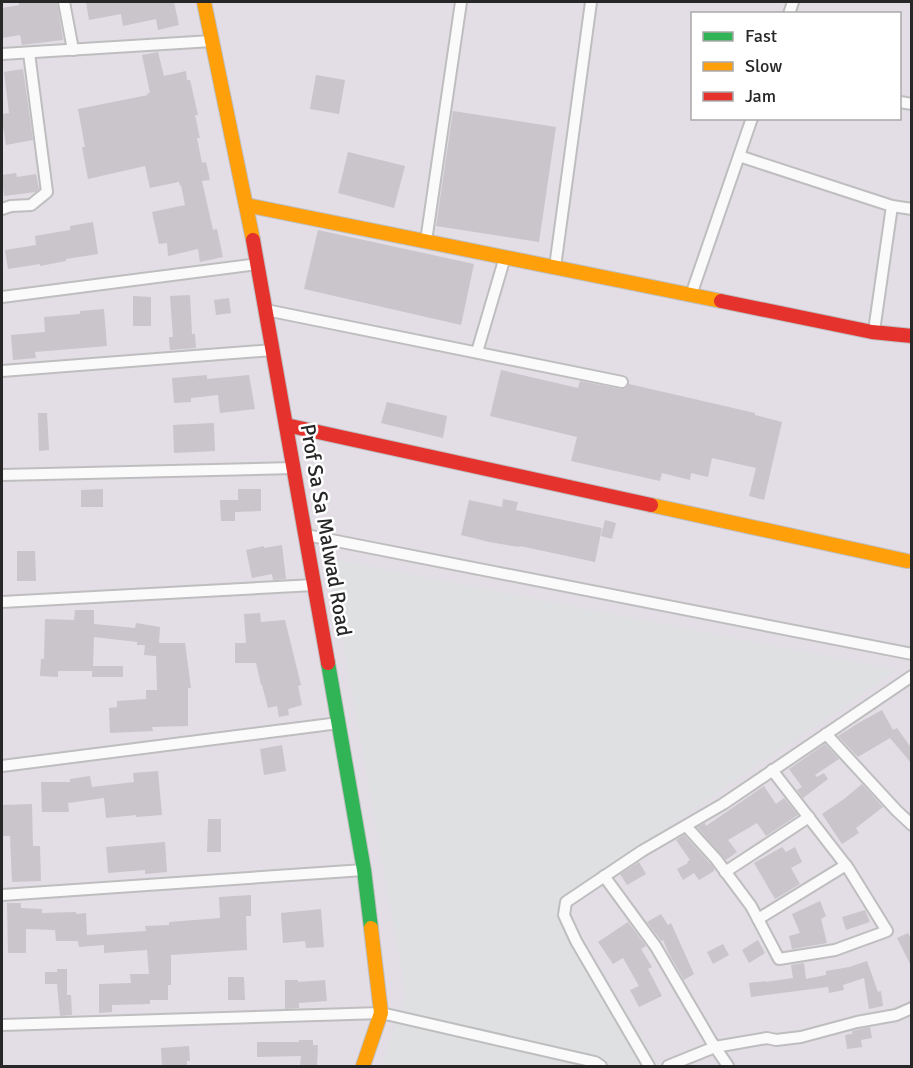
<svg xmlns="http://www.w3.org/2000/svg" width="913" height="1068" viewBox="0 0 913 1068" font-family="Signika,sans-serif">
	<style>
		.industrial { fill: #dee0e1 }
		.building { fill: #c9c5cb }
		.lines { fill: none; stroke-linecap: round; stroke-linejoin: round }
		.street-casing { stroke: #bebebf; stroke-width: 14 }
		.fast-casing { stroke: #bebebf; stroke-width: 16 }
		.slow-casing { stroke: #bebebf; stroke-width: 16 }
		.jam-casing { stroke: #bebebf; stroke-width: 16 }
		.street { stroke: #fbfafb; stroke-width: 10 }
		.fast { stroke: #30b455; stroke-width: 14 }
		.slow { stroke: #ff9f0a; stroke-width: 14 }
		.jam { stroke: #e5322d; stroke-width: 14 }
		.labels { text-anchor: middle; stroke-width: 5; stroke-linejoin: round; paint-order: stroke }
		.street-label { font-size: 21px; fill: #272727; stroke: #fff }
	</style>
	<rect width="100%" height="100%" fill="#e3dde6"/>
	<path class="industrial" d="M328 558 897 670 559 901 660 1066H381L406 995Z"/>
	<g class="building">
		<path d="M19 2H57L63 40 22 45 20 35 2 38V8L19 5Z"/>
		<path d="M86 2H174L179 25 158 30 156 19 123 26 121 14 89 20Z"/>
		<path d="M158 52 164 76 186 71 187 80H190L198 115H195L200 138H197L202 163 206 162 210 180 202 181 213 230 217 229 223 257 200 262 198 249 168 256 167 243 159 244 152 212 185 205 181 185 180 186 179 182 150 188 145 166 88 179 82 147H85L78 109 148 95 147 93H150L142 55Z"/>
		<path d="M23 69 33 140 6 145 2 120V114L9 113 4 72Z"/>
		<path d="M316 75 345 80 339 114 310 109Z"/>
		<path d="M453 111 556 127 539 242 436 226Z"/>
		<path d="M348 152 405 166 394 208 338 193Z"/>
		<path d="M16 173 17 177 36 174 39 189 36 192 4 196 2 175Z"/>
		<path d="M93 222 98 254 66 259V261L40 266V264L8 269 5 250 36 245 35 236 70 230V226Z"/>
		<path d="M318 230 474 264 461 325 304 289Z"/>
		<path d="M190 295 192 334H195L196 348 170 350 169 337H173L170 296Z"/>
		<path d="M133 296 151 297V326H133Z"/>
		<path d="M229 298 231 313 216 315 214 300Z"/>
		<path d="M104 309 107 346 35 352 36 358 13 360 11 335 45 332 44 317 80 314V311Z"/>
		<path d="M501 370 578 388 580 381 621 389H625L629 384 755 413V415L782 422 764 500 749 496 756 468 712 458 708 477 691 473 690 480 662 473 660 481 571 461 577 437 490 416Z"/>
		<path d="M207 375V379L249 375 255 409 220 413 218 395 191 398V402L174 403 172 378Z"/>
		<path d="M387 402 447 416 443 438 381 423Z"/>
		<path d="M38 413H47L49 450 39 451Z"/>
		<path d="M214 423 215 451 174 453 173 425Z"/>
		<path d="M103 489V507H81V490Z"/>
		<path d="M238 489H261V511L235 512V521H221L220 500H238Z"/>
		<path d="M503 499 518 502 516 510 602 528 595 562 520 546 519 547 489 542 461 535 469 500 502 507Z"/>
		<path d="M605 520 616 523 612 539 601 536Z"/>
		<path d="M282 545 286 579 273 580 272 574 252 578 246 550 264 546V548Z"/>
		<path d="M17 551H35L36 581H17Z"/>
		<path d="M75 610H94V624L135 628 136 623 160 627 159 643H185L191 688H188V726L152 727 153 731 110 733 109 708 117 707V701L146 699V690H157L156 656 144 655 145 645H137V642L94 637 93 666H123V677H92V671H58V677L40 676 41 659H44L45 619 74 620Z"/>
		<path d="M260 613 261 622 285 620 301 685 298 686 302 705 288 709 289 715 279 717 277 706 268 708 262 685H261L256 663H235V643H246L244 614Z"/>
		<path d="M882 710 893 730 897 728 912 749V764L890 738 858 757 838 736 860 722Z"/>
		<path d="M825 744 839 759 815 775 817 777 824 773 828 779 803 798 797 790 802 787 789 769Z"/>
		<path d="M282 745 286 771 264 775 260 749Z"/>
		<path d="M158 771 162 815 136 817V815L106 818 104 798 68 803 69 812H42L41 782H70V779L90 776 92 787 134 782 133 773Z"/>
		<path d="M862 784 883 807 856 828 859 833 842 844 822 814 844 799Z"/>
		<path d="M764 786 776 804 784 798 798 815 766 836 757 823 728 840 737 852 726 860 697 827 705 823 706 826Z"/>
		<path d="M32 804 33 846H40L41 881 12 882 10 836H2V805Z"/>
		<path d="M208 819H221V852H207Z"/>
		<path d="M684 835 714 868V871L699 880 694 873 683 880 677 869 688 863 687 862 690 860 676 840Z"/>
		<path d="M165 842 167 872 145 874V870L108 873 106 847Z"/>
		<path d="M782 847 786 852 795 847 802 862 791 868 800 884 775 899 754 863Z"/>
		<path d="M639 862 646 874 627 885 620 874Z"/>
		<path d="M251 895V916H246L247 950 171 955V985H168V1000H150V1004L112 1005V1012L99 1013V984L131 983 130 974H149L147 950 104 953V945L79 947 78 941H56L55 930 26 929V953H8L7 903H21V908L42 909V913L76 912V914L86 913 87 935 146 931 145 926 169 925V922L220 918 219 897Z"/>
		<path d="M820 901 826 916 821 919 827 943 792 949 789 936 800 933 792 914Z"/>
		<path d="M321 909 324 947 306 948 305 941 283 943 281 913Z"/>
		<path d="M865 910 870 922 846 930 842 917Z"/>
		<path d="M661 914 668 925 671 923 694 974 684 980 669 954 663 940 661 941 659 938 647 922Z"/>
		<path d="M628 922 646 946 641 949 652 967 648 969 662 996 639 1007 630 990 639 986 623 958 613 964 598 942Z"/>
		<path d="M908 933 912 940V968L897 938Z"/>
		<path d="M758 940 765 953 749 963 742 950Z"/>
		<path d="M723 944 729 955 713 964 707 952Z"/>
		<path d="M867 961 878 992 881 991 883 1006 869 1009 864 978 843 985 844 990 829 993 828 987 751 997 749 983 765 981V982L793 978 791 965 804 963 806 979 826 975V971L849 967Z"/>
		<path d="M57 969H67V995H71L72 1015 60 1016 57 984H45V972H57Z"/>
		<path d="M228 977H244L245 1000H228Z"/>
		<path d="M285 980H298V982L325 980 327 1001 299 1003V1008L285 1009Z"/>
		<path d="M870 1027 872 1038 861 1040 862 1047 847 1049 845 1035 852 1034V1031Z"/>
		<path d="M299 1040H313V1045H318L317 1066H300L301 1056 257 1057V1042H299Z"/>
		<path d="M189 1046 190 1061H187V1066H162L161 1048Z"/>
	</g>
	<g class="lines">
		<defs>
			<g id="street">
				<path d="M64 2 73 50"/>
				<path d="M789 14 793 2"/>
				<path d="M2 54 212 41"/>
				<path d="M900 102 912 104"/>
				<path d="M739 156 892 206 912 209"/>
				<path d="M2 209 11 206 31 205 47 192 29 53"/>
				<path d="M426 241 461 2"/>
				<path d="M555 267 591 2"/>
				<path d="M691 295 752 118"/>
				<path d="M2 297 258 264"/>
				<path d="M266 310 622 382"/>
				<path d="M875 324 892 206"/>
				<path d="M477 352 505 257"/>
				<path d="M2 371 273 350"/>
				<path d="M2 475 294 468"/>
				<path d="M306 535 912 654"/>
				<path d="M2 602 314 585"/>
				<path d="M826 734 897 811 912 825"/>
				<path d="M2 766 339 723"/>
				<path d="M686 826 716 859 751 906 779 959 835 950 887 931 848 868 772 770"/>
				<path d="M725 872 809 817"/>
				<path d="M604 876 656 947 711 1041 728 1066"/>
				<path d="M2 895 364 870"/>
				<path d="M758 919 846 865"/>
				<path d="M2 1025 381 1013 595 1062 601 1066"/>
				<path d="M649 1066 576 941 564 915 566 902 642 851 723 804 912 676"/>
				<path d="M668 1066 715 1047 767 1038 776 1040 801 1037 857 1022 896 1015 912 1008"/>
			</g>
			<path id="fast" d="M328 663 364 870 371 928"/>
			<g id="slow">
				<path d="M204 2 253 240"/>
				<path d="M246 205 721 301"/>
				<path d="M651 505 907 561"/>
				<path d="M363 1066 381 1013 371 928"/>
			</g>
			<g id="jam">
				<path d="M253 240 328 663"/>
				<path d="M721 301 872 332 912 336"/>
				<path d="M286 425 651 505"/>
			</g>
		</defs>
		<use href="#street" class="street-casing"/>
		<use href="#fast" class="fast-casing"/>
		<use href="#slow" class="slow-casing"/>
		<use href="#jam" class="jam-casing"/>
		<use href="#street" class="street"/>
		<use href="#fast" class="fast"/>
		<use href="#slow" class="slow"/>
		<use href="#jam" class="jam"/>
	</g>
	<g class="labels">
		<g class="street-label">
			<text transform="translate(326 530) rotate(80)" y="7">Prof Sa Sa Malwad Road</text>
		</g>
	</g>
	<rect width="913" height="1068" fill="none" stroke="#272727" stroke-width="6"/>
	<rect x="691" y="12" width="210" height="108" fill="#ffffff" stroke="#a9a9a9" stroke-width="1.5"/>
	<rect x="703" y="32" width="30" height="9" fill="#30b455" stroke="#a9a9a9" stroke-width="1.5"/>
	<text x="745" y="42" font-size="18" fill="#272727">Fast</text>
	<rect x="703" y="62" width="30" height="9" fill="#ff9f0a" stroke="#a9a9a9" stroke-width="1.5"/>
	<text x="745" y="72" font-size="18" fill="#272727">Slow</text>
	<rect x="703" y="92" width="30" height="9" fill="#e5322d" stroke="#a9a9a9" stroke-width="1.5"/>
	<text x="745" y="102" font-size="18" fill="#272727">Jam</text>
</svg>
